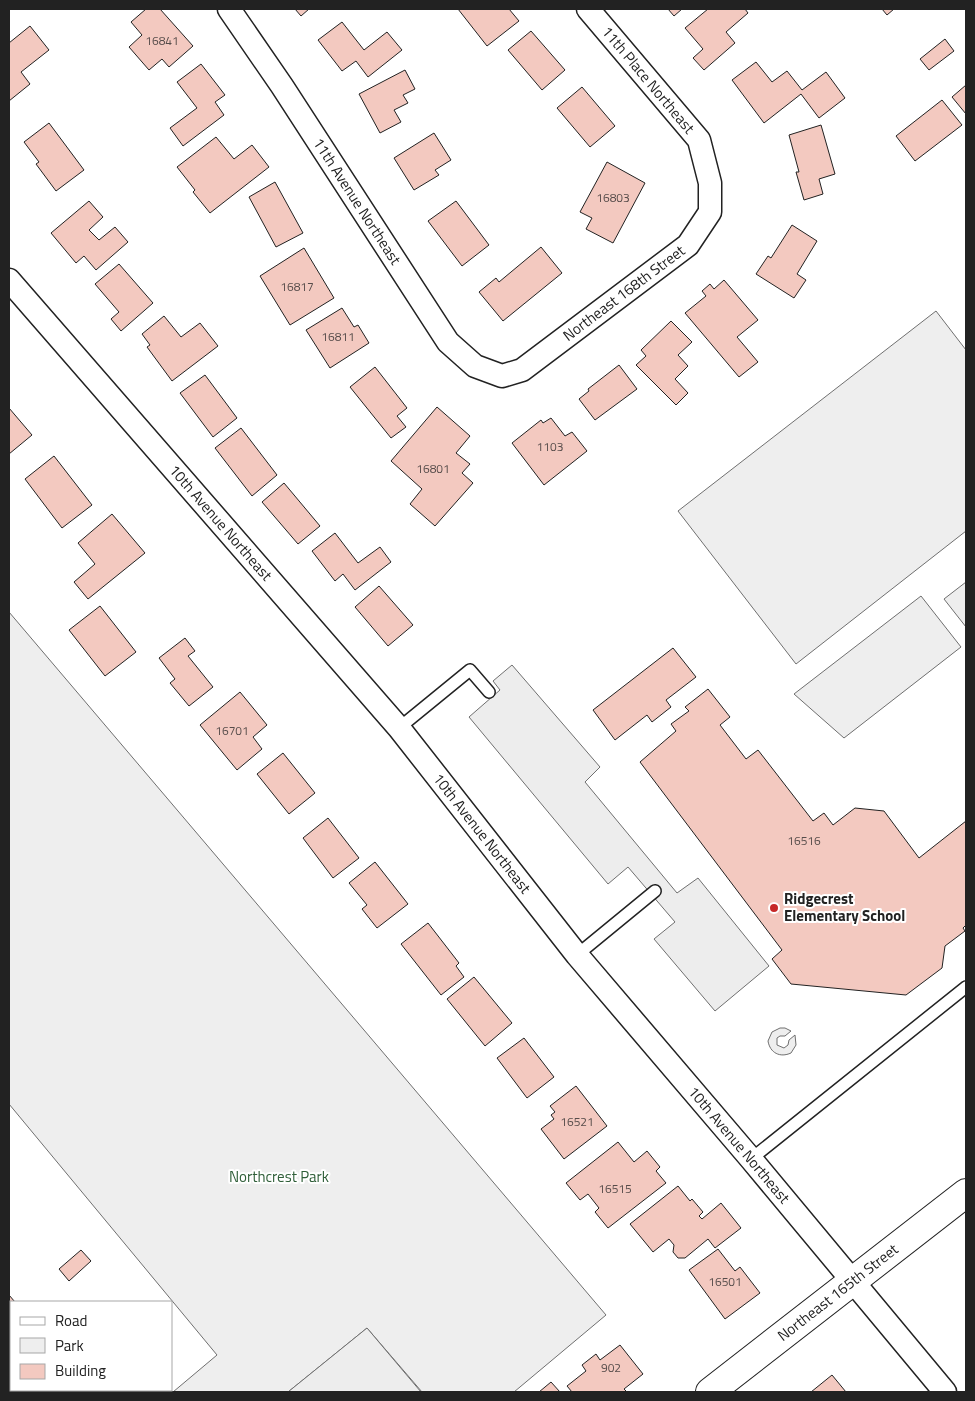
<svg xmlns="http://www.w3.org/2000/svg" width="975" height="1401" viewBox="0 0 975 1401" font-family="'Titillium Web',sans-serif">
	<style>
		.green { fill: #eee; stroke: #6f6f6f }
		.parking { fill: #ededed; stroke: #6f6f6f }
		.building { fill: #f3c9c0; stroke: #222 }
		.lines { fill: none; stroke-linecap: round; stroke-linejoin: round }
		.lane-casing { stroke: #222; stroke-width: 14 }
		.street-casing { stroke: #222; stroke-width: 25 }
		.secondary-casing { stroke: #222; stroke-width: 30 }
		.lane { stroke: #fff; stroke-width: 11 }
		.street { stroke: #fff; stroke-width: 22 }
		.secondary { stroke: #fff; stroke-width: 28 }
		.power { stroke: #c62828; stroke-width: 1; stroke-dasharray: 18 4 2.5 4; stroke-linecap: butt }
		.poi-dot { fill: #c62828; stroke: #fff; stroke-width: 2 }
		.labels { text-anchor: middle; stroke-width: 4; stroke-linejoin: round; paint-order: stroke }
		.number-label { font-size: 12px; fill: #564c4a }
		.street-label { font-size: 15px; fill: #222; stroke: #fff }
		.poi-label { font-size: 15px; font-weight: bold; fill: #222; stroke: #fff; text-anchor: start }
		.park-label { font-size: 15px; fill: #2f5e38; stroke: #fff }
	</style>
	<rect width="100%" height="100%" fill="#fff"/>
	<g class="green">
		<path d="M936 311 966 350V531L796 664 678 511Z"/>
		<path d="M966 582V627L944 599Z"/>
		<path d="M921 596 961 647 844 738 794 694Z"/>
		<path d="M9 612 606 1315 514 1392H422L367 1328 288 1392H173L217 1355 9 1104Z"/>
		<path d="M780 1028H785L791 1031 785 1036H780L777 1038V1045L784 1048 788 1045 789 1040 795 1035 796 1045 791 1053C780 1058 770 1053 768 1041L772 1032Z"/>
	</g>
	<g class="parking">
		<path d="M512 665 600 767 585 782 677 893 698 878 769 966 715 1011 654 939 675 922 628 867 608 884 469 717 500 690 493 681Z"/>
		<path d="M367 1328 421 1392H288Z"/>
	</g>
	<g class="building">
		<path d="M146 9H160L193 46 169 67 162 59 149 70 129 47 142 35 131 22Z"/>
		<path d="M295 9H309L301 16Z"/>
		<path d="M458 9H509L519 21 487 46Z"/>
		<path d="M668 9H682L674 16Z"/>
		<path d="M708 9H745L748 13 726 32 735 43 704 70 693 58 703 49 685 28Z"/>
		<path d="M882 9H894L887 15Z"/>
		<path d="M342 22 364 50 387 32 402 50 368 77 356 61 342 71 318 40Z"/>
		<path d="M30 26 49 50 21 72 30 84 9 101V43Z"/>
		<path d="M531 31 565 70 542 90 508 50Z"/>
		<path d="M945 39 954 51 929 70 920 59Z"/>
		<path d="M756 62 772 82 787 71 802 90 826 72 845 98 819 118 801 94 764 123 732 80Z"/>
		<path d="M201 64 225 95 215 102 224 115 183 146 170 128 197 108 177 82Z"/>
		<path d="M405 70 415 89 403 95 408 103 394 110 401 122 380 133 359 94Z"/>
		<path d="M966 85V114L952 97Z"/>
		<path d="M582 87 615 126 590 147 557 108Z"/>
		<path d="M942 100 962 125 915 161 896 136Z"/>
		<path d="M49 123 84 170 56 191 36 164 39 162 24 142Z"/>
		<path d="M821 125 835 174 819 179 823 194 804 200 796 172H799L789 135Z"/>
		<path d="M434 133 451 160 435 170 439 175 414 190 394 158Z"/>
		<path d="M216 137 234 159 252 145 269 167 210 213 193 192 195 190 177 167Z"/>
		<path d="M607 162 645 183 613 243 586 229 592 218 580 212Z"/>
		<path d="M275 182 303 233 276 247 249 197Z"/>
		<path d="M89 201 103 217 89 230 99 240 115 227 128 242 96 270 84 256 76 263 51 233Z"/>
		<path d="M456 201 489 245 462 266 428 221Z"/>
		<path d="M792 225 817 241 797 274 806 280 794 298 756 274 768 256 771 258Z"/>
		<path d="M541 247 562 273 503 321 479 292 496 278 499 282Z"/>
		<path d="M304 248 334 298 290 325 260 276Z"/>
		<path d="M119 264 153 303 121 331 111 319 119 312 95 284Z"/>
		<path d="M724 280 758 320 737 337 758 362 739 377 685 313 706 296 702 291 710 284 714 289Z"/>
		<path d="M342 308 354 327 358 325 369 343 330 368 306 330Z"/>
		<path d="M164 316 181 337 200 323 218 346 172 381 147 347 150 345 142 334Z"/>
		<path d="M671 321 692 342 678 355 688 366 675 379 688 393 676 405 636 365 646 356 641 350Z"/>
		<path d="M619 365 637 389 595 420 579 399 589 391 588 389Z"/>
		<path d="M375 367 407 408 397 416 406 427 391 438 350 387Z"/>
		<path d="M205 375 237 418 213 437 180 393Z"/>
		<path d="M437 407 470 436 456 453 470 464 462 473 473 483 435 526 410 504 422 489 391 461Z"/>
		<path d="M9 408 32 435 9 454Z"/>
		<path d="M551 418 565 436 572 432 587 451 544 485 512 443 541 420 543 423Z"/>
		<path d="M241 428 277 475 252 496 215 448Z"/>
		<path d="M54 456 92 505 62 528 25 479Z"/>
		<path d="M284 483 320 526 298 544 262 502Z"/>
		<path d="M112 514 145 553 88 599 74 582 95 564 78 543Z"/>
		<path d="M335 533 358 563 380 547 391 562 355 590 343 574 335 581 312 551Z"/>
		<path d="M379 586 413 625 388 646 355 607Z"/>
		<path d="M100 606 136 652 105 676 69 630Z"/>
		<path d="M185 638 195 651 188 656 213 687 189 706 170 683 175 679 159 658Z"/>
		<path d="M673 648 696 677 666 700 671 707 652 722 647 715 615 740 593 710Z"/>
		<path d="M708 689 730 717 720 725 746 759 758 750 813 821 824 813 833 825 855 808 884 811 919 858 966 821V925L963 928 965 931 945 946 942 968 906 995 791 984 772 959 782 950 640 762 676 731 671 724 689 711 685 707Z"/>
		<path d="M240 692 267 725 253 737 262 749 237 770 200 725Z"/>
		<path d="M283 753 315 793 289 814 257 774Z"/>
		<path d="M328 818 359 858 333 878 303 838Z"/>
		<path d="M375 862 408 904 377 928 362 909 367 905 349 883Z"/>
		<path d="M428 923 459 963 456 966 464 977 441 995 401 944Z"/>
		<path d="M474 977 512 1023 485 1046 447 999Z"/>
		<path d="M524 1038 554 1077 527 1098 497 1058Z"/>
		<path d="M576 1086 607 1126 564 1159 541 1129 554 1119 551 1115 555 1112 550 1106Z"/>
		<path d="M618 1142 634 1162 647 1151 660 1167 656 1171 666 1183 608 1228 595 1212 599 1208 588 1194 580 1200 566 1183Z"/>
		<path d="M678 1186 690 1201 692 1199 703 1212 699 1216 702 1219 721 1203 741 1228 715 1248 708 1239 685 1258H678L673 1252 674 1245 669 1239 653 1252 630 1224Z"/>
		<path d="M718 1249 735 1271 740 1267 760 1293 725 1319 689 1270Z"/>
		<path d="M81 1250 91 1261 69 1281 59 1269Z"/>
		<path d="M9 1295 15 1302H11V1309L9 1311Z"/>
		<path d="M620 1345 643 1374 624 1389 627 1392H572L567 1386 586 1371 582 1365 596 1354 600 1360Z"/>
		<path d="M832 1375 846 1392H811Z"/>
		<path d="M551 1382 560 1392H539Z"/>
		<path d="M67 1390H117L119 1392H64Z"/>
	</g>
	<g class="lines">
		<defs>
			<g id="lane">
				<path d="M399 728 470 670 489 692"/>
				<path d="M577 955 655 891"/>
				<path d="M751 1159 966 987"/>
			</g>
			<g id="street">
				<path id="s1" d="M229 9 282 86 448 342 475 366 502 376 522 370 688 245 710 212V183L699 140 588 9"/>
				<path id="s2" d="M9 280 399 728 577 955 751 1159 945 1392"/>
			</g>
			<g id="secondary">
				<path id="s3" d="M710 1392 966 1193"/>
			</g>
		</defs>
		<use href="#lane" class="lane-casing"/>
		<use href="#street" class="street-casing"/>
		<use href="#secondary" class="secondary-casing"/>
		<use href="#lane" class="lane"/>
		<use href="#street" class="street"/>
		<use href="#secondary" class="secondary"/>
		<g class="power">
			<path d="M9 1375 11 1378"/>
			<path d="M21 1390 23 1392"/>
		</g>
	</g>
	<circle class="poi-dot" cx="774" cy="908" r="5"/>
	<g class="labels">
		<g class="number-label">
			<text x="162" y="45">16841</text>
			<text x="613" y="202">16803</text>
			<text x="297" y="291">16817</text>
			<text x="338" y="341">16811</text>
			<text x="550" y="451">1103</text>
			<text x="433" y="473">16801</text>
			<text x="232" y="735">16701</text>
			<text x="804" y="845">16516</text>
			<text x="577" y="1126">16521</text>
			<text x="615" y="1193">16515</text>
			<text x="725" y="1286">16501</text>
			<text x="611" y="1372">902</text>
		</g>
		<g class="street-label">
			<text transform="translate(648 80) rotate(50)" y="5">11th Place Northeast</text>
			<text dy="5" stroke="none"><textPath href="#s1" startOffset="231">11th Avenue Northeast</textPath></text>
			<text dy="5" stroke="none"><textPath href="#s1" startOffset="612">Northeast 168th Street</textPath></text>
			<text dy="5" stroke="none"><textPath href="#s2" startOffset="322">10th Avenue Northeast</textPath></text>
			<text dy="5" stroke="none"><textPath href="#s2" startOffset="728">10th Avenue Northeast</textPath></text>
			<text dy="5" stroke="none"><textPath href="#s2" startOffset="1132">10th Avenue Northeast</textPath></text>
			<text dy="5" stroke="none"><textPath href="#s3" startOffset="162">Northeast 165th Street</textPath></text>
		</g>
		<g class="poi-label">
			<text x="784" y="904">Ridgecrest<tspan x="784" dy="17">Elementary School</tspan></text>
		</g>
		<g class="park-label">
			<text x="279" y="1182">Northcrest Park</text>
		</g>
	</g>
	<rect width="975" height="1401" fill="none" stroke="#222222" stroke-width="20"/>
	<rect x="10" y="1301" width="162" height="90" fill="#ffffff" stroke="#a7a7a7"/>
	<rect x="20" y="1317" width="25" height="8" fill="#ffffff" stroke="#a7a7a7"/>
	<text x="55" y="1326" font-size="15" fill="#222222">Road</text>
	<rect x="20" y="1338" width="25" height="15" fill="#eeeeee" stroke="#a7a7a7"/>
	<text x="55" y="1351" font-size="15" fill="#222222">Park</text>
	<rect x="20" y="1364" width="25" height="15" fill="#f3c9c0" stroke="#a7a7a7"/>
	<text x="55" y="1376" font-size="15" fill="#222222">Building</text>
</svg>
